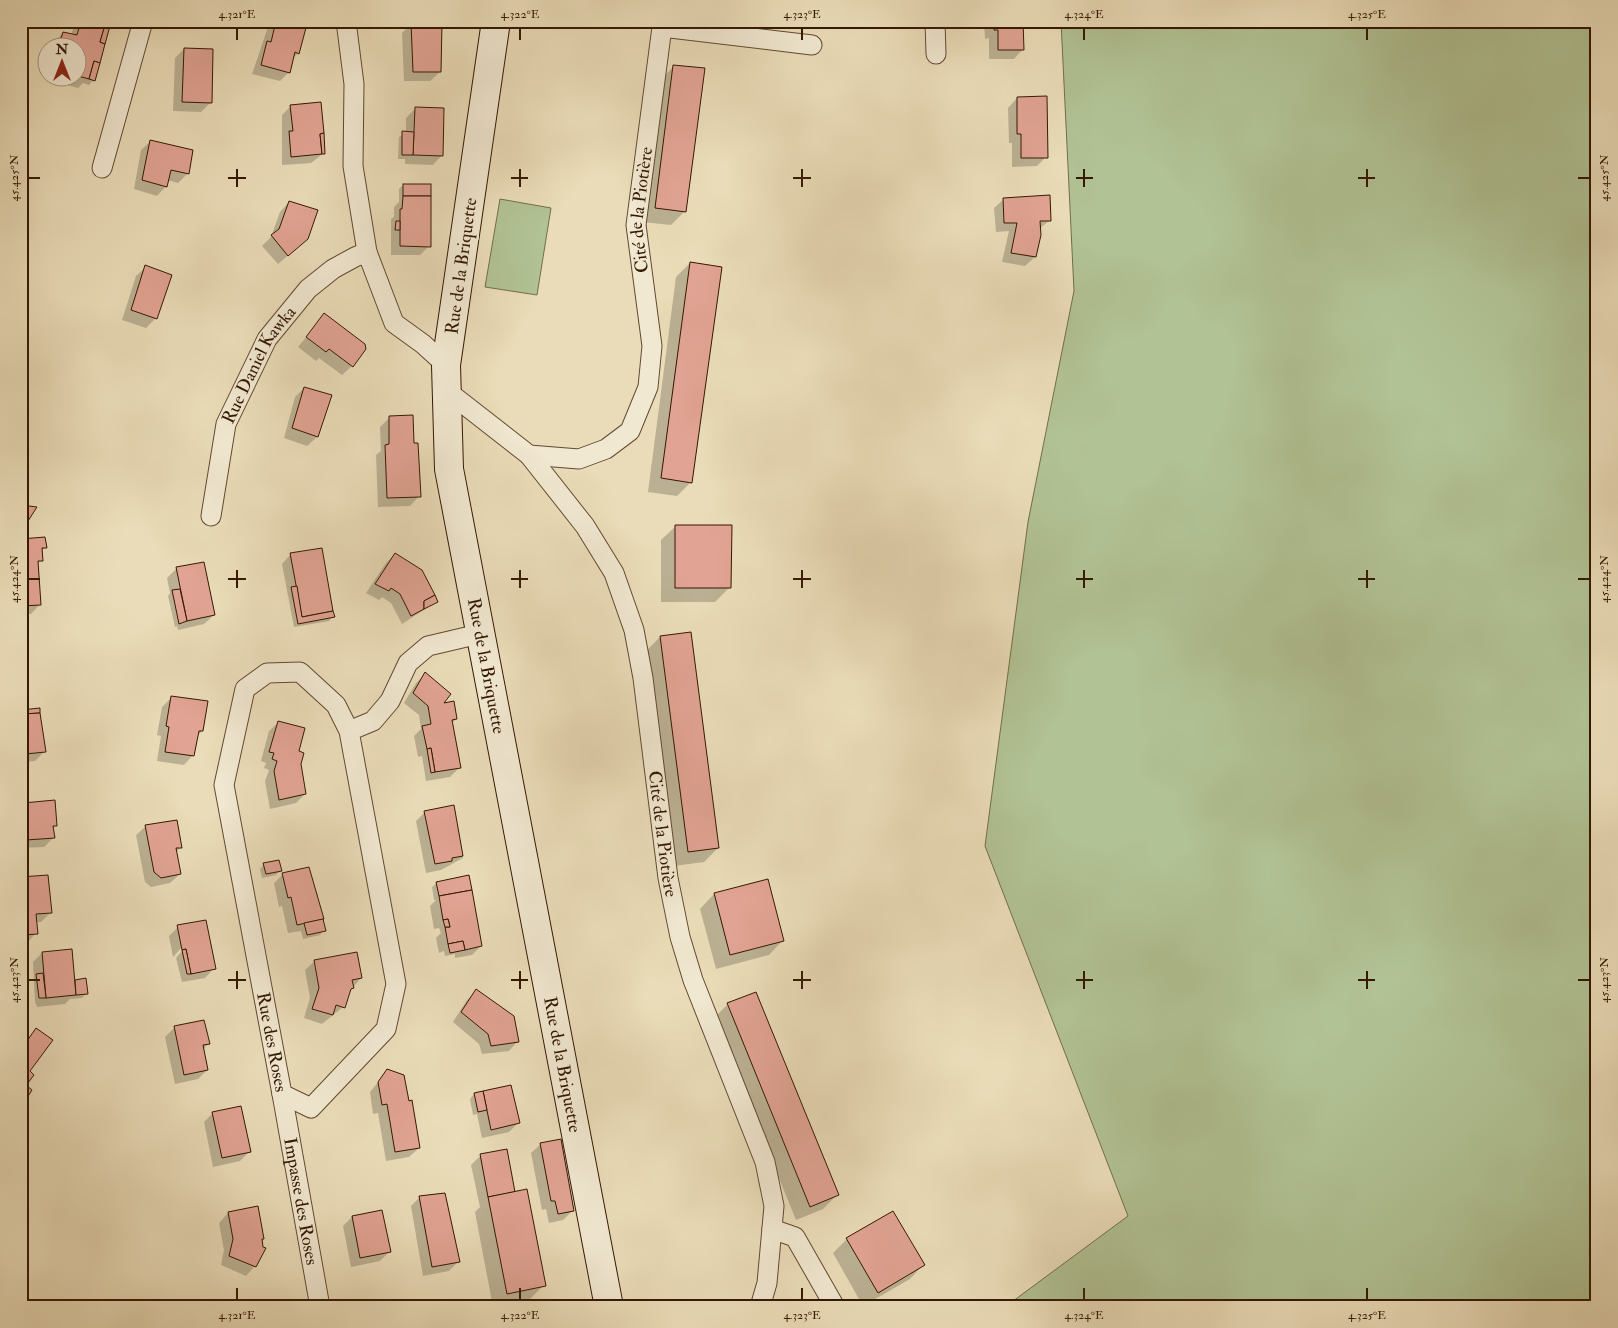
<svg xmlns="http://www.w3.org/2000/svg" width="1618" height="1328" viewBox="0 0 1618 1328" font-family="'IM FELL Double Pica',serif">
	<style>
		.green { fill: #b1c294; stroke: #726d4b }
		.shadow { fill: #0003 }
		.building { fill: #e1a393; stroke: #341802 }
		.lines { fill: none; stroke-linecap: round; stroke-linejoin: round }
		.minor-casing { stroke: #624930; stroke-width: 21 }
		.secondary-casing { stroke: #341802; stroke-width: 30 }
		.minor { stroke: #f1e8d1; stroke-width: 19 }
		.secondary { stroke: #f1e8d1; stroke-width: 28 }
		.ticks { fill: none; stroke: #341802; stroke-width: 2 }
		.labels { text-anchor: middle; stroke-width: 5; stroke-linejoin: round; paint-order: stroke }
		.street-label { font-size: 18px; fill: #341802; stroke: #f1e8d1 }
		.neatline { fill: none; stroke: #341802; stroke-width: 2 }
		.ticks-label { font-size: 12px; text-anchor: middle; fill: #341802 }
	</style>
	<rect width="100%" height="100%" fill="#eadcb8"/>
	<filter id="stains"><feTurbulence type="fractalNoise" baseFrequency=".004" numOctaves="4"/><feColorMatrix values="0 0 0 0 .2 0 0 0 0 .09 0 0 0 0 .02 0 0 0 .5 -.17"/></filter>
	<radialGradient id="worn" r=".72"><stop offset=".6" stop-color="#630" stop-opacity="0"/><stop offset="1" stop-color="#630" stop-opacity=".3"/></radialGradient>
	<g class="green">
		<path d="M1061 21H1597V1307H1005L1128 1216 985 846 1028 522 1074 291Z"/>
		<path d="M500 199 551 208 537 295 485 287Z"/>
	</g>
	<g class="shadow">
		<path d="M80 21H88L93 80 89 85 83 83 78 88 57 82 59 78H78V48H53L54 42 63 33 71 35 73 29Z"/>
		<path d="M274 21H292L305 25 298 53 293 58 289 72 280 81 252 74 268 27Z"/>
		<path d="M771 21H814L810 26Z"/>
		<path d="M984 21H1022L1023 49 1014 59H989V38L985 39Z"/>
		<path d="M411 24 440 72 430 81H404L402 33Z"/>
		<path d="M184 49 211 102 201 112 173 111 175 58Z"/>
		<path d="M674 66 685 211 671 225 642 222 660 80Z"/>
		<path d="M1017 98 1046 157 1037 166 1012 167V143H1009L1008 108Z"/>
		<path d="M291 106 324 153 311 163 282 165V115Z"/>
		<path d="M415 109 442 155 433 165 405 164V159H398L399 137 406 133V118Z"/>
		<path d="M151 141 188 173 178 183 167 180 166 186 157 196 134 189 141 150Z"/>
		<path d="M403 185 429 246 420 255H391V219L394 217V207L399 202V189Z"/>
		<path d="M1004 199 1050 220 1039 229 1035 257 1025 266 1002 262 1009 231 996 232 994 208Z"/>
		<path d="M289 202 297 248 278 264 262 246 271 237 280 212Z"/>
		<path d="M690 263 691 482 677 496 648 492 676 277Z"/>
		<path d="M146 267 156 318 146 328 122 320 136 276Z"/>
		<path d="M324 315 352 366 342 375 319 358 316 361 298 347Z"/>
		<path d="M304 388 330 396 317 437 307 446 284 438 295 397Z"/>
		<path d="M390 417 413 445 419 496 410 506 378 507 376 455 381 451 380 427Z"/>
		<path d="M676 526 730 587 715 602H661V540Z"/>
		<path d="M21 540 45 547 41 552V560L37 564 40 604 31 614H21Z"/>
		<path d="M291 554 333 616 329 621 294 627 282 564Z"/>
		<path d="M395 554 436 602 402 624 391 603 382 597 379 600 366 593 386 563Z"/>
		<path d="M203 563 214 615 204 624 178 630 177 626 175 627 168 596 170 593 167 578 176 569Z"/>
		<path d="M660 637 718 848 704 862 674 866 646 651Z"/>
		<path d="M425 674 441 704 456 719 451 724 460 767 450 777 426 781 422 756 418 757 414 736 421 729 419 715 404 703 416 683Z"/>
		<path d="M172 697 202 731 197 736 193 755 184 765 157 761 161 736 157 735 162 707Z"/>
		<path d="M22 711 44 752 35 761 21 762Z"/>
		<path d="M279 722 298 751 305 794 296 803 270 809 265 781 269 770 264 768 266 763 261 761 269 731Z"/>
		<path d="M24 804 56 825 52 829 53 838 44 847 21 848V807Z"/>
		<path d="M453 807 463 858 441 870 426 873 416 821 425 812Z"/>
		<path d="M146 826 181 847 176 852 180 874 170 883 151 887 145 882 136 835Z"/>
		<path d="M264 864 280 871 276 875 262 878 260 869Z"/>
		<path d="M283 874 314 893 317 892 324 930 320 935 303 939 301 931 288 933 282 906 279 907 274 883Z"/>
		<path d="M21 878 50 913 41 922H35L36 933 27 943H21Z"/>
		<path d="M767 881 783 940 769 955 716 969 700 909 714 894Z"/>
		<path d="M437 883 481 946 472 955 455 958V954L445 956 444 951 439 953 436 938 441 933 439 928 434 929 430 906 436 900H434L432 887Z"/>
		<path d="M178 927 214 968 205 978 182 982 176 958 183 950V946L173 957 169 936Z"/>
		<path d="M42 953 73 981 85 980 86 994 82 998 70 999 65 1004 37 1007 35 1002 33 962Z"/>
		<path d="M315 961 361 978 349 992 343 1007 322 1024 304 1018 310 998 305 970Z"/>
		<path d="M476 991 518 1041 509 1051 482 1054 479 1044 453 1022 467 1000Z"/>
		<path d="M728 1004 837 1195 823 1209 796 1220 714 1018Z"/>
		<path d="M175 1027 208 1044 203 1050 207 1070 198 1079 175 1084 165 1037Z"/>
		<path d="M36 1030 24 1086 30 1091 21 1101V1039L25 1041Z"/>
		<path d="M388 1070 419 1148 409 1157 386 1161 378 1113 373 1114 370 1092Z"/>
		<path d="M510 1087 518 1123 509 1132 482 1138 477 1114 473 1115 470 1099 474 1094Z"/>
		<path d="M213 1113 249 1152 240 1161 213 1167 204 1122Z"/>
		<path d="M541 1144 572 1211 563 1220 549 1223 546 1209 542 1210 531 1153Z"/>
		<path d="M481 1155 513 1191 544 1285 530 1299 493 1307 475 1212 480 1207 471 1165Z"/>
		<path d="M420 1197 459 1261 449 1271 423 1276 411 1206Z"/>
		<path d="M381 1212 389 1252 380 1261 351 1267 343 1226 352 1217Z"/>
		<path d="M228 1213 263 1239 255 1266 246 1276 221 1265 224 1250 219 1223Z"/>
		<path d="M847 1239 924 1264 910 1279 863 1306 833 1253Z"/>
	</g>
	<g class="building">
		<path d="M81 21H93L105 25 100 42 105 44 100 63 94 61 89 79 78 76V48H58L63 32 77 35Z"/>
		<path d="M276 21 307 24 299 54 295 52 290 73 261 65 267 41 271 42Z"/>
		<path d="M994 21H1023L1024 50H998V30H994Z"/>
		<path d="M411 23H442L441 72H413Z"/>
		<path d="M105 25 110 26 105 44 100 42Z"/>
		<path d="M184 48 213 49 212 103 182 102Z"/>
		<path d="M94 61 100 63 95 81 89 79Z"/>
		<path d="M673 65 705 68 686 212 655 208Z"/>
		<path d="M1047 96 1048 158H1021V134H1017V97Z"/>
		<path d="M321 102 324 133 320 134 322 154 291 157 289 131H293L290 105Z"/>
		<path d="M415 107 444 108 443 156 413 155Z"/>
		<path d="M402 131 414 132 413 155H402Z"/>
		<path d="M324 133 325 154H322L320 134Z"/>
		<path d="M150 140 193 150 189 174 171 170 167 187 142 180Z"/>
		<rect x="403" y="184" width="28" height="12"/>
		<path d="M1050 195 1051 221H1040L1041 235 1036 257 1011 253 1017 223H1004L1003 198Z"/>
		<path d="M403 196H431V247L400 246V209H402Z"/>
		<path d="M289 201 318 210 308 239 288 256 271 235 279 229Z"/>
		<path d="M396 221H400V230H395Z"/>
		<path d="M690 262 722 267 692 483 661 478Z"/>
		<path d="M145 265 172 275 157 319 131 310Z"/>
		<path d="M324 313 365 344 366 349 353 367 329 349 326 352 306 337Z"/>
		<path d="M304 387 332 395 318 437 292 428Z"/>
		<path d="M413 415 414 443H418L421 497 387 498 385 445 389 444V416Z"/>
		<path d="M21 505 37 507 21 532Z"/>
		<path d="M675 525H732L731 588H675Z"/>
		<path d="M45 537 47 548H42L43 561H38L41 605 21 606V539Z"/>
		<path d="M322 548 333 611 302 617 290 553Z"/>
		<path d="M395 553 422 570 435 595 424 601V609L411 616 400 594 391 588 389 591 375 584Z"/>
		<path d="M204 562 215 615 187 621 176 567Z"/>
		<path d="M297 586 302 617 333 611 335 617 298 624 291 587Z"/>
		<path d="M180 589 187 621 179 624 172 590Z"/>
		<path d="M435 595 438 602 424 609V601Z"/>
		<path d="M691 632 719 848 688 852 660 636Z"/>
		<path d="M21 655 25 691H21Z"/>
		<path d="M425 672 451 694 444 703 454 701 457 719 452 720 461 768 435 772 431 748 427 749 422 726 431 724 428 706 413 693Z"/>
		<path d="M171 696 208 701 203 731H199L194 756 165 752 169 727 166 726Z"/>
		<path d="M40 708V713L22 714 21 710Z"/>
		<path d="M40 713 46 752 25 754V759H21L22 714Z"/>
		<path d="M278 721 305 728 299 751 304 753 301 764 306 794 279 800 274 771 277 761 272 759 274 753 269 752Z"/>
		<path d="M431 748 435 772 431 773 427 749Z"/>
		<path d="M55 800 57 826H53L55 838 26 840 23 803Z"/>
		<path d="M454 805 463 856 452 858V861L435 864 424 811Z"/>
		<path d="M177 820 182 848H176L181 874 161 878 154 872 145 825Z"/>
		<path d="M279 860 282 871 266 874 263 863Z"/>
		<path d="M309 867 324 919 297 925 291 897 288 898 282 873Z"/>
		<path d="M48 875 52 913 36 914 38 934 21 935V877Z"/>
		<path d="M469 875 472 890 439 896 436 882Z"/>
		<path d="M768 879 784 941 730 955 714 893Z"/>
		<path d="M472 890 482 946 465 950 463 941 448 944 445 927H450L448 919 443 920 439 896Z"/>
		<path d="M323 919 326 931 307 935 304 923Z"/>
		<path d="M448 919 450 927H445L443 920Z"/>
		<path d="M206 920 216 969 191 974 186 949 182 950 177 925Z"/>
		<path d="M463 941 465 950 450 953 448 944Z"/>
		<path d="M72 949 76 995 46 998 42 952Z"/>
		<path d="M186 949 191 974H187L182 950Z"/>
		<path d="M357 952 362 978 352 980 354 988 351 989 345 1008 336 1005 333 1015 312 1009 319 988 314 960Z"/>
		<path d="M43 973 46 998H39L36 974Z"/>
		<path d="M86 978 88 994 76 995 75 980Z"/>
		<path d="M476 989 514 1016 519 1042 491 1046 488 1034 461 1012Z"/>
		<path d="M756 992 839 1195 810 1207 727 1003Z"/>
		<path d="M204 1020 210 1044 203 1045 208 1070 184 1075 174 1026Z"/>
		<path d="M36 1028 53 1040 30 1071 34 1075 21 1092V1037L27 1041Z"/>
		<path d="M387 1069 404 1075 409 1101 412 1100 420 1148 395 1152 387 1104 382 1105 378 1082Z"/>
		<path d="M26 1085 32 1090 27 1098 21 1094Z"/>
		<path d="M511 1085 520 1123 491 1130 483 1091Z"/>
		<path d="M483 1091 487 1110 478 1112 474 1093Z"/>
		<path d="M241 1106 251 1152 222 1158 212 1112Z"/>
		<path d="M561 1139 574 1211 558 1214 555 1201H551L540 1143Z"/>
		<path d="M507 1149 515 1192 488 1197 480 1154Z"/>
		<path d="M527 1189 546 1286 507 1294 488 1197Z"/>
		<path d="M445 1193 460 1262 432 1267 419 1196Z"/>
		<path d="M258 1206 264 1239H262L263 1247 266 1248 256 1267 229 1256 233 1239 228 1212Z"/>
		<path d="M382 1210 391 1252 360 1258 352 1216Z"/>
		<path d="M893 1211 925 1265 878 1293 846 1238Z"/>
	</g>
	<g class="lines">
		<defs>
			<g id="minor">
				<path d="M346 21 354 84 353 166 367 252"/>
				<path d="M935 21 936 54"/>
				<path d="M102 168 143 21"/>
				<path id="s1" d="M447 391 529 455 579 459 606 449 630 431 648 387 652 346 636 225 662 27 812 45"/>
				<path id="s2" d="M529 455 585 526 614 573 634 630 643 678 668 878 680 937 693 980 765 1162 774 1206 767 1283 760 1307"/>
				<path id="s3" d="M211 516 226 424 267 339 308 289 333 269 355 257 367 252 394 323 423 344 446 365"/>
				<path id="s4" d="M349 731 336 705 300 672 267 673 245 689 224 785 282 1094 311 1108 386 1029 396 984 349 731 373 721 390 701 408 663 428 646 479 634"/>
				<path id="s5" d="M282 1094 320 1307"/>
				<path d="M772 1229 795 1237 835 1307"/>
			</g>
			<g id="secondary">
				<path id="s6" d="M496 21 446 365 449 469 609 1307"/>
			</g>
		</defs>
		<use href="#minor" class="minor-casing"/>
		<use href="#secondary" class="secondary-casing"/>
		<use href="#minor" class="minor"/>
		<use href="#secondary" class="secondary"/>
	</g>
	<path class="ticks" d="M237 28V40M520 28V40M802 28V40M1084 28V40M1367 28V40M237 169V187M520 169V187M802 169V187M1084 169V187M1367 169V187M28 178H40M228 178H246M511 178H528M793 178H811M1076 178H1093M1358 178H1375M1578 178H1590M237 570V588M520 570V588M802 570V588M1084 570V588M1367 570V588M28 579H40M228 579H246M511 579H528M793 579H811M1076 579H1093M1358 579H1375M1578 579H1590M237 971V989M520 971V989M802 971V989M1084 971V989M1367 971V989M28 980H40M228 980H246M511 980H528M793 980H811M1076 980H1093M1358 980H1375M1578 980H1590M237 1288V1300M520 1288V1300M802 1288V1300M1084 1288V1300M1367 1288V1300"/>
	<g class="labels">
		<g class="street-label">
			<text dy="6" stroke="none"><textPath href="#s1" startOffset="439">Cité de la Piotière</textPath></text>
			<text transform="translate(461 266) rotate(-82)" y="6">Rue de la Briquette</text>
			<text dy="6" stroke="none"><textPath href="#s3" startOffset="161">Rue Daniel Kawka</textPath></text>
			<text dy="6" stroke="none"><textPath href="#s6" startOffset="652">Rue de la Briquette</textPath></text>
			<text dy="6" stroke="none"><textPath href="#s2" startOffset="412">Cité de la Piotière</textPath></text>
			<text dy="6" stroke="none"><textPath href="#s4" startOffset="498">Rue des Roses</textPath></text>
			<text dy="6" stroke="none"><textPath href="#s6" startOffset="1058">Rue de la Briquette</textPath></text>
			<text dy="6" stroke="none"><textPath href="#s5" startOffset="109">Impasse des Roses</textPath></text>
		</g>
	</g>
	<rect width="1618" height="1328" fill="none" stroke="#eadcb8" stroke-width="55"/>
	<g transform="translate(62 62)"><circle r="24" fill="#f1e8d1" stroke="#a5957e"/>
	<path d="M0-4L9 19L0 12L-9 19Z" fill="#8f2418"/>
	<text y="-8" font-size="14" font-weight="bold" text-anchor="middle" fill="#341802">N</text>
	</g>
	<rect x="28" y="28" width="1562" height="1272" class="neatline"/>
	<g class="ticks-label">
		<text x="237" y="18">4.321°E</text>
		<text x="520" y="18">4.322°E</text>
		<text x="802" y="18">4.323°E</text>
		<text x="1084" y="18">4.324°E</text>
		<text x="1367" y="18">4.325°E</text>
		<text transform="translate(14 178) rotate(-90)" y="4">45.425°N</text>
		<text transform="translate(1604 178) rotate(-90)" y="4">45.425°N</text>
		<text transform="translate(14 579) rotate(-90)" y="4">45.424°N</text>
		<text transform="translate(1604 579) rotate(-90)" y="4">45.424°N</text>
		<text transform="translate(14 980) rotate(-90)" y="4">45.423°N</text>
		<text transform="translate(1604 980) rotate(-90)" y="4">45.423°N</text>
		<text x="237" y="1319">4.321°E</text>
		<text x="520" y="1319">4.322°E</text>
		<text x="802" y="1319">4.323°E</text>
		<text x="1084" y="1319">4.324°E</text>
		<text x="1367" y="1319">4.325°E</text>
	</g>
	<rect width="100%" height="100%" filter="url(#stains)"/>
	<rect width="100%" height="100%" fill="url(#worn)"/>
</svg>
